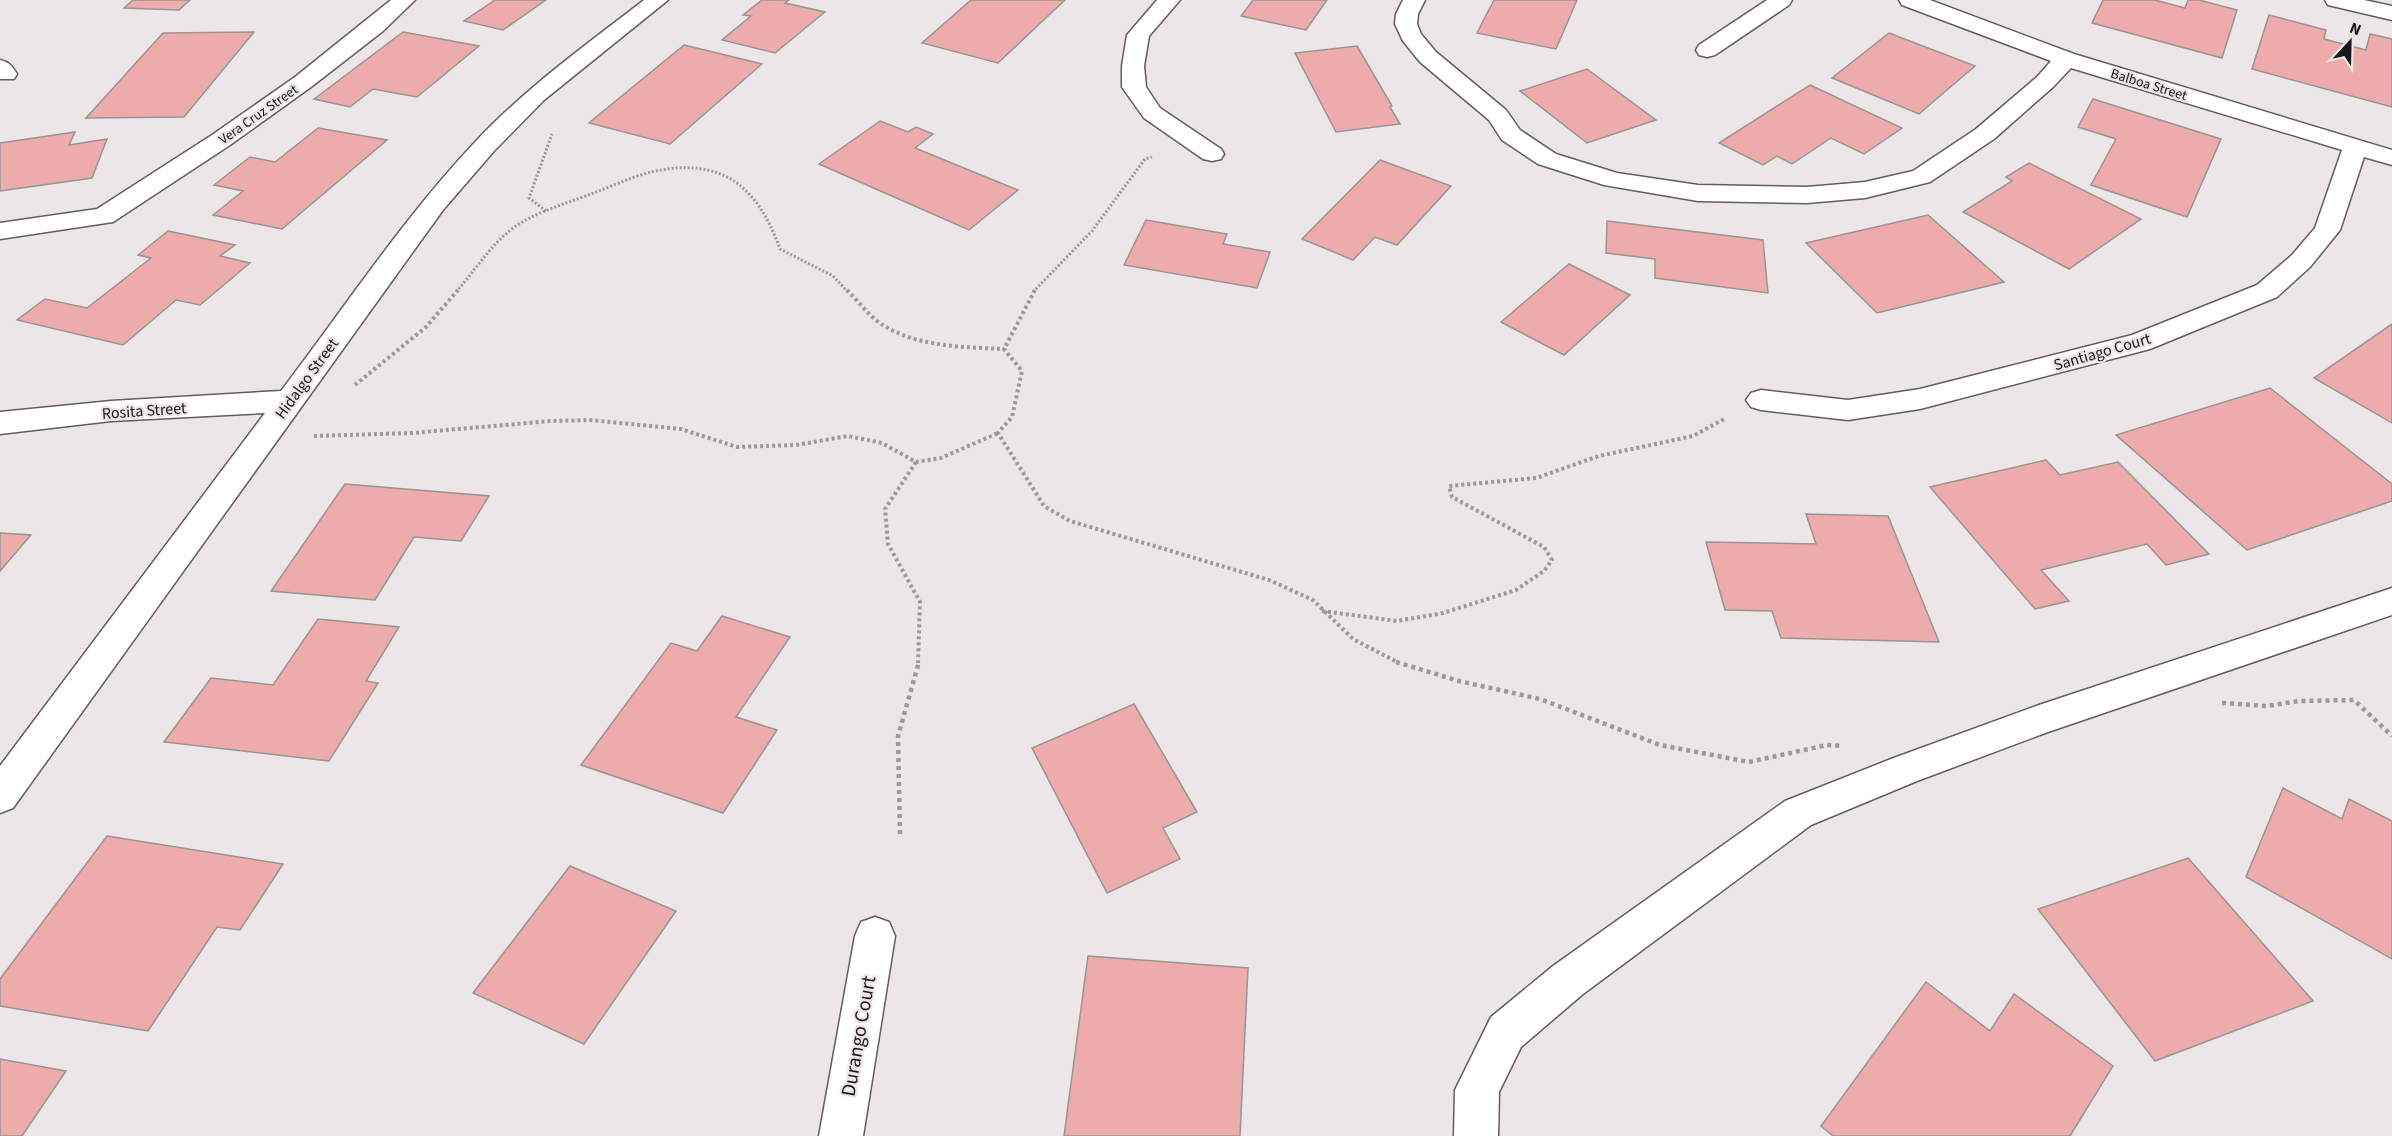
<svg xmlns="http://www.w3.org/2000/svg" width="2392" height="1136" viewBox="0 0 2392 1136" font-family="'Source Sans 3',sans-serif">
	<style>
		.building { fill: #edabab; stroke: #9a9494; stroke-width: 1.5 }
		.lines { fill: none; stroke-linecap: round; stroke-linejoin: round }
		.minor-casing { stroke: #625d5f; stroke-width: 3 }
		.path-far2 { stroke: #9d989a; stroke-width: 3; stroke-dasharray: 2 2; stroke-linecap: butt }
		.path-far1 { stroke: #9d989a; stroke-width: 4; stroke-dasharray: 3 3; stroke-linecap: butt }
		.path { stroke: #9d989a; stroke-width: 4.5; stroke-dasharray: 4 4; stroke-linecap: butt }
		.minor { fill: #fff; fill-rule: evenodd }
		.labels { text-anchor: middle; stroke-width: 4.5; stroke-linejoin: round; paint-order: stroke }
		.far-street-label { font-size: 14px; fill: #191718; stroke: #ece6e8 }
		.street-label { font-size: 16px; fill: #191718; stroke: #ece6e8 }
		.near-street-label { font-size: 20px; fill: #191718; stroke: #ece6e8 }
	</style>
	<rect width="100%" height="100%" fill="#ece6e8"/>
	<g class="building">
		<path d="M133 0H190L179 10 124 8Z"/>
		<path d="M495 0H546L503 30 464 21Z"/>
		<path d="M762 0H789L785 3 825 12 775 53 722 40 751 16 743 15Z"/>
		<path d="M971 0H1065L998 63 922 43Z"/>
		<path d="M1253 0H1327L1306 30 1241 16Z"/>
		<path d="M1494 0H1577L1556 49 1477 33Z"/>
		<path d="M2103 0H2155L2185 8 2188 0H2199L2237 10 2222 58 2092 23Z"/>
		<path d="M2269 15 2326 30 2324 39 2366 50 2370 34 2392 39V107L2252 69Z"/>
		<path d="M254 32 184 117 86 118 163 33Z"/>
		<path d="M403 32 479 46 417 97 373 89 350 107 314 99Z"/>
		<path d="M1889 33 1975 66 1919 114 1832 78Z"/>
		<path d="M684 45 762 64 670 144 589 123Z"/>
		<path d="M1357 46 1392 106 1390 107 1400 124 1336 132 1295 53Z"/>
		<path d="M1587 69 1656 120 1587 143 1520 91Z"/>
		<path d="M1810 85 1902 128 1864 154 1831 138 1792 164 1777 156 1763 165 1719 143Z"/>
		<path d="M2093 99 2221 139 2187 217 2091 185 2116 139 2078 127Z"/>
		<path d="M880 121 908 132 916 127 933 134 915 148 1018 190 969 230 819 164Z"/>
		<path d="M318 128 387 140 282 229 213 215 243 191 214 185 250 157 275 162Z"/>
		<path d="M75 132 69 145 107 139 92 178 0 191V143Z"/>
		<path d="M1380 160 1451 186 1397 245 1375 237 1353 260 1302 239Z"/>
		<path d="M2029 163 2141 219 2069 269 1963 212 2012 181 2006 177Z"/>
		<path d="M1928 215 2004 282 1877 313 1806 243Z"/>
		<path d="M1146 220 1227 234 1223 244 1270 252 1257 288 1124 265Z"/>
		<path d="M1607 221 1763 240 1768 293 1655 278V259L1606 253Z"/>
		<path d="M168 231 235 245 220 256 250 263 200 305 176 300 123 345 17 320 45 299 87 308 151 258 138 255Z"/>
		<path d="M1569 264 1630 295 1564 355 1501 322Z"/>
		<path d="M2392 324V423L2314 378Z"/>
		<path d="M2270 388 2392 484V501L2247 550 2116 435Z"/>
		<path d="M2046 460 2060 475 2118 462 2209 554 2166 565 2147 544 2041 570 2069 601 2035 609 1930 487Z"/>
		<path d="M345 484 489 496 461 541 414 537 375 600 271 591Z"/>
		<path d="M1806 514 1888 516 1939 642 1781 638 1772 611 1725 610 1706 542 1816 544Z"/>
		<path d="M0 533 31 535 0 571Z"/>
		<path d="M722 616 790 637 736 717 777 730 723 813 581 765 671 643 697 651Z"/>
		<path d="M318 619 399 627 366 681 378 683 329 761 164 742 211 678 273 685Z"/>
		<path d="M1134 704 1197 812 1163 828 1180 859 1107 893 1032 748Z"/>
		<path d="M2283 788 2342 819 2349 799 2392 821V959L2246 877Z"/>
		<path d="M107 836 283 864 240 930 217 927 148 1031 0 1006V979Z"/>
		<path d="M2188 858 2313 1001 2155 1061 2038 909Z"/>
		<path d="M570 866 676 911 584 1044 473 993Z"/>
		<path d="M1088 956 1248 968 1240 1136H1064Z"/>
		<path d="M1926 982 1990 1031 2014 994 2113 1066 2070 1136H1833L1821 1126Z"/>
		<path d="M0 1059 66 1071 22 1136H0Z"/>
	</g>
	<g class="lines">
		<defs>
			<g id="minor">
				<path d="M391 0H415L383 31 311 87 230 145 113 222 0 239V223L97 209 212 135 295 77Z"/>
				<path d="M644 0H668L544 100 494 151 443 210 13 808 0 813V766L265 413 111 421 0 434V412L111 401 281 391C345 307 404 217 477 140 527 87 586 45 644 0Z"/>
				<path d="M1157 0H1180L1149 36 1144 66 1146 87 1160 108 1221 149 1224 154 1221 159 1212 161 1203 159 1144 118 1122 87V66L1127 35Z"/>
				<path d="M1403 0H1425L1418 14 1417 24 1421 34 1436 52 1506 110 1520 130 1556 154 1617 173 1698 185 1807 187 1865 182 1913 171 1976 129 2037 77 2051 61 1902 5 1899 0H1930L2074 54 2392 150V165L2364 157 2340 230 2310 267 2277 297 2150 349 1920 409 1848 420 1761 410 1751 407 1746 400 1751 393 1761 390 1848 400 1920 389 2132 335 2257 285 2292 255 2315 228 2342 150 2071 68 2053 87 1994 139 1930 182 1865 198 1807 203 1698 201 1604 185 1538 164 1502 140 1489 120 1420 62 1403 41 1395 24 1396 14Z"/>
				<path d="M1767 0H1792L1789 5 1715 55 1707 57 1699 55 1696 50 1699 45Z"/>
				<path d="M2325 0H2364L2392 6V20L2328 5Z"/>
				<path d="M0 60C9 62 12 66 17 74L14 79H0Z"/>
				<path d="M2392 588V615L2048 732 1917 781 1811 825 1583 994 1521 1047 1499 1092 1498 1136H1454L1455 1090 1491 1017 1553 966 1785 801 1891 759 2039 705Z"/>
				<path d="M875 917 889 922 895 936 863 1136H819L855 936 861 922Z"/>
			</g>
		</defs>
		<use href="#minor" class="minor-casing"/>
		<g class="path-far2">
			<path d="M546 211 529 198 552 134"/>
			<path d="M456 292C473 273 488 249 507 233 528 214 565 204 591 194 610 187 631 177 651 172 721 156 757 185 780 249L833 276 848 292"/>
			<path d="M1033 292 1092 231 1145 159 1152 157"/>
		</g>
		<g class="path-far1">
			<path d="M847 290C857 300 866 312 877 321 912 347 962 347 1004 349"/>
			<path d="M1035 290 1004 349 1022 371 1012 417 998 433 1044 506 1070 521 1269 580 1313 600 1353 639 1399 663"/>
			<path d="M355 385 426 327 458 290"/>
			<path d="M314 436 412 433 551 421 590 420 681 429 737 447 796 445 848 436 882 443 916 462 941 458 998 433"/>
			<path d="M916 462 885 509 888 544 920 602 918 663"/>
			<path d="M1322 611 1397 621 1443 613 1516 590 1544 571 1552 560 1544 547 1452 497 1449 486 1536 478 1599 456 1693 436 1726 418"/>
		</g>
		<g class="path">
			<path d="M1396 662 1459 681 1540 699 1660 745 1749 762 1827 745 1842 746"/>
			<path d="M2222 703 2267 706 2299 701 2354 700 2392 736"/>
			<path d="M900 834 898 736 919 662"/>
		</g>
		<use href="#minor" class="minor"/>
	</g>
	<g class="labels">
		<g class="far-street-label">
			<text transform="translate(2149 84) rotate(17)" y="5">Balboa Street</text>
			<text transform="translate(258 114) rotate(-35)" y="5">Vera Cruz Street</text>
		</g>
		<g class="street-label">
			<text transform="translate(2102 351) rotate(-16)" y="6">Santiago Court</text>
			<text transform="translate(306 378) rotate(-54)" y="6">Hidalgo Street</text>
			<text transform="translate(144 410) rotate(-4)" y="6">Rosita Street</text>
		</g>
		<g class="near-street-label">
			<text transform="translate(858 1036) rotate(-80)" y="7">Durango Court</text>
		</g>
	</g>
	<g transform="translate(2350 42) rotate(22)" stroke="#ece6e8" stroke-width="4.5" paint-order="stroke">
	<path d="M0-4.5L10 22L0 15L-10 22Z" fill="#191718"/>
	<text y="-9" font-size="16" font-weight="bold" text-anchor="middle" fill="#191718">N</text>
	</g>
</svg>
